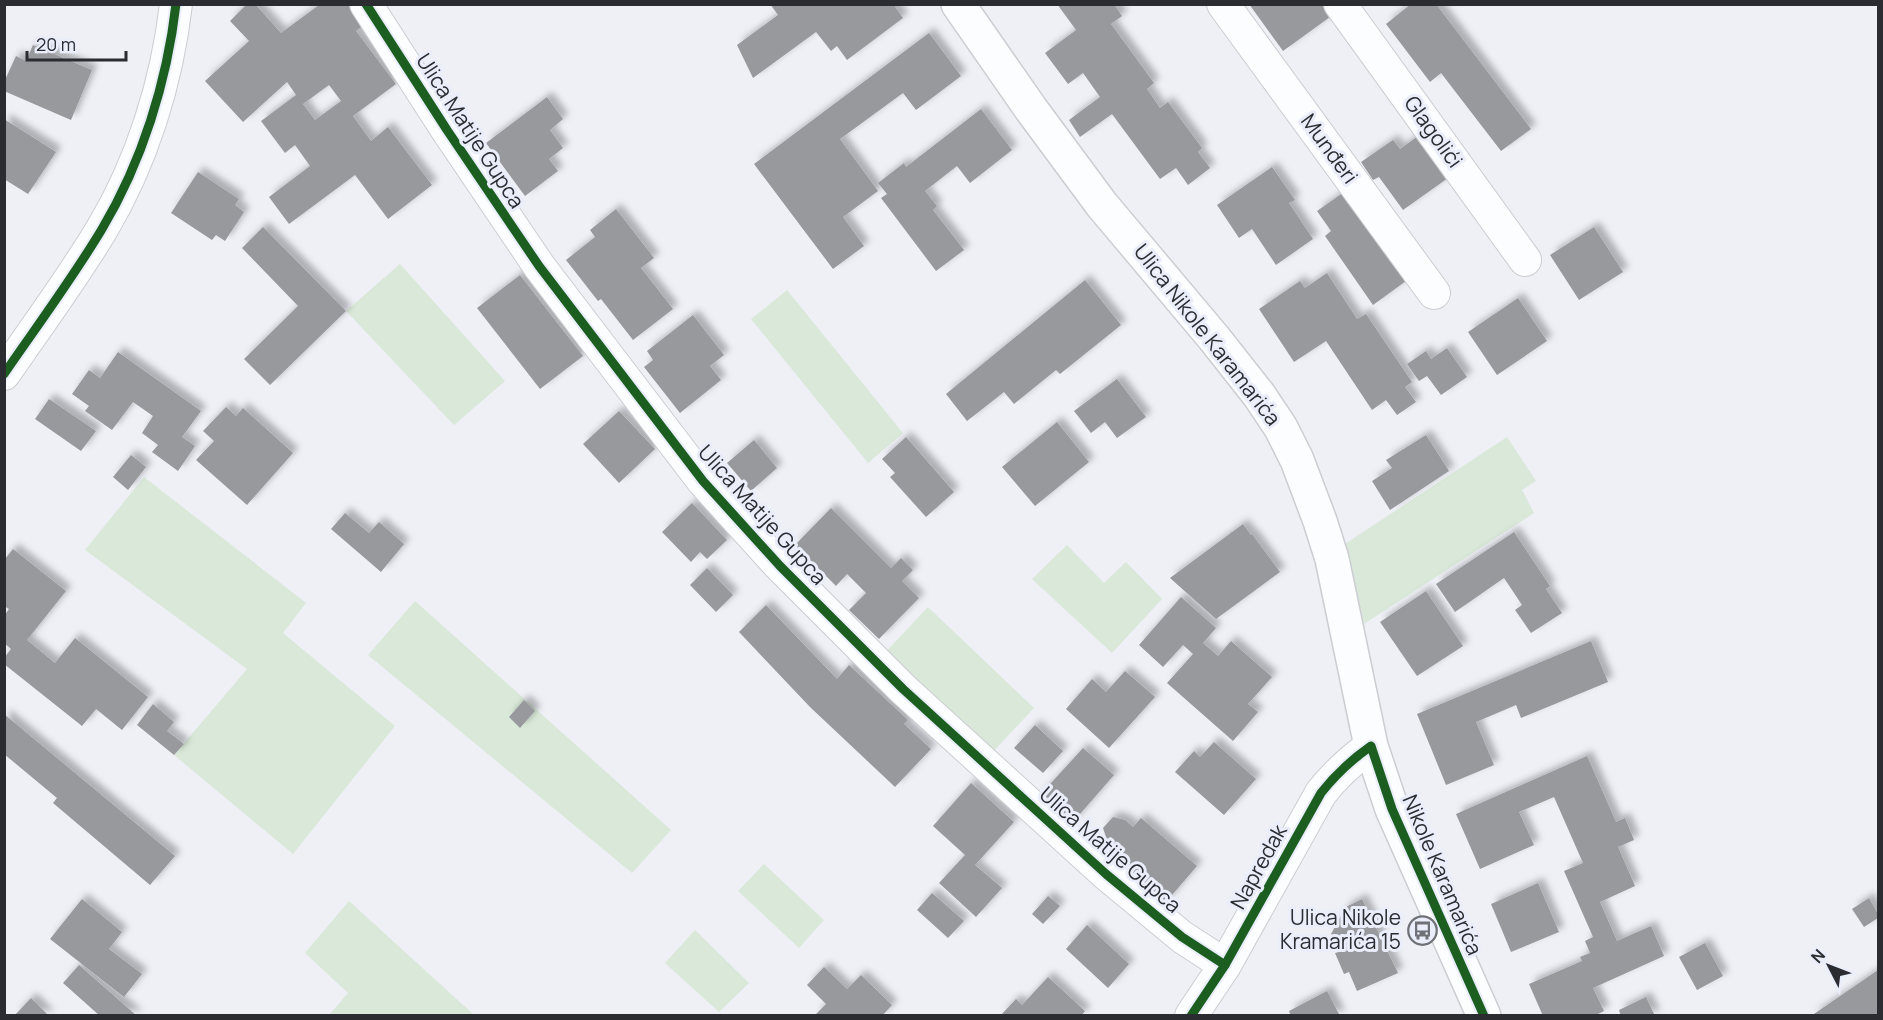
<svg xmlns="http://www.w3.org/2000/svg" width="1883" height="1020" viewBox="0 0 1883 1020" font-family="Manrope,sans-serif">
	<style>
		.green { fill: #d9e8d9 }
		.building { fill: #97999d; fill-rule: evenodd; filter: url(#shadow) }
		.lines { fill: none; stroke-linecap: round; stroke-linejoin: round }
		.street-casing { stroke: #cbcdd2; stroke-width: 34 }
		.secondary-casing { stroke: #cbcdd2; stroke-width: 36 }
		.street { stroke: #fcfdfe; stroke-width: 32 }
		.secondary { stroke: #fcfdfe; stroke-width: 33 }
		.cycleway-casing { stroke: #eaeefa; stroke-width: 13 }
		.cycleway { stroke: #1b5e20; stroke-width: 9 }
		.labels { text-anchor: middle; stroke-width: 6; stroke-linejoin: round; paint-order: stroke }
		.street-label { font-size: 21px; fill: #2b2c31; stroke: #eaeefa }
		.poi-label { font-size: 21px; fill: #2b2c31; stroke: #eaeefa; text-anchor: end }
	</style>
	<defs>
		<filter id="shadow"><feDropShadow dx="5.5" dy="-5.5" stdDeviation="3" flood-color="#0004"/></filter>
	</defs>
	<rect width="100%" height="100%" fill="#eef0f6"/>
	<g class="green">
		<path d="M400 264 505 381 454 425 346 311Z"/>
		<path d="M787 290 903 433 868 463 751 319Z"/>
		<path d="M1507 437 1536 481 1522 490 1534 513 1364 624 1345 544Z"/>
		<path d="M144 477 306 603 283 633 395 726 293 854 174 755 247 669 85 550Z"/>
		<path d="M1067 545 1104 583 1126 562 1162 599 1112 653 1032 579Z"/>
		<path d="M415 601 671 830 632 873 368 655Z"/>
		<path d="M928 607 1034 708 986 759 880 658Z"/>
		<path d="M764 864 824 920 799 948 738 891Z"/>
		<path d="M349 901 474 1015H329L348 993 305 953Z"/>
		<path d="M695 930 749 983 719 1012 665 963Z"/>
	</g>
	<g class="building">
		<path d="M247 4H255L281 33 319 5H357L368 22 356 31 396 84 353 116 371 141 388 127 432 185 388 219 355 175 289 224 269 197 310 166 295 145 285 153 261 121 296 95 287 82 243 122 205 81 249 41 230 21ZM329 85 341 101 315 120 303 104Z"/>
		<path d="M770 4H893L903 18 847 60 837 46 831 51 816 32 753 78 737 45 778 15Z"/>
		<path d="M1057 4H1114L1122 16 1111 24 1154 83 1147 89 1160 108 1168 102 1202 148 1198 152 1210 168 1188 185 1176 168 1160 179 1112 114 1080 137 1069 120 1100 97 1083 73 1068 84 1045 53 1076 30Z"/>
		<path d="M1249 4H1321L1330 17 1283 51Z"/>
		<path d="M1411 4H1436L1531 129 1501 151 1441 73 1430 82 1386 24Z"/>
		<path d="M929 33 961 76 916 110 903 93 840 139 878 191 843 217 864 246 833 269 754 164Z"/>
		<path d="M33 45 92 70 71 120 4 91V82L16 56 26 61Z"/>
		<path d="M547 97 563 119 550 130 563 148 549 159 558 171 525 196 486 143Z"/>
		<path d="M981 109 1012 150 970 183 957 166 925 191 937 206 933 210 964 250 936 271 881 198 887 194 878 183 904 163 906 167Z"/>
		<path d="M4 119 56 152 28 194 4 179Z"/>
		<path d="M1418 136 1448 178 1403 210 1379 177 1373 180 1361 162 1393 140 1400 149Z"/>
		<path d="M1272 167 1295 200 1289 203 1313 239 1276 265 1252 229 1239 238 1217 205Z"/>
		<path d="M198 172 239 199 235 205 244 212 225 241 216 235 212 240 171 213Z"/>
		<path d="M1344 192 1406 281 1373 305 1325 236 1331 231 1317 211Z"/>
		<path d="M616 209 654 258 641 268 673 309 633 340 601 299 598 301 566 260 595 237 590 230Z"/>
		<path d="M263 227 346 311 270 385 244 359 298 306 242 248Z"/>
		<path d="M1594 227 1623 272 1579 300 1550 255Z"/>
		<path d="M1327 273 1357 319 1366 314 1412 382 1405 387 1416 402 1397 415 1386 400 1372 410 1326 341 1294 362 1259 309 1300 281 1305 288Z"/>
		<path d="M520 275 583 356 540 389 477 308Z"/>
		<path d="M1085 280 1121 325 1060 374 1056 370 1014 404 1004 392 967 421 946 394Z"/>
		<path d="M1518 298 1547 341 1497 375 1468 332Z"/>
		<path d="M693 315 724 355 710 366 721 380 680 413 644 367 653 360 647 351Z"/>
		<path d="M1447 348 1467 377 1441 395 1427 376 1419 381 1407 364 1426 351 1431 359Z"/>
		<path d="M118 352 201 411 182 437 195 446 178 471 152 452 158 445 142 433 153 416 133 402 112 430 85 411 89 406 72 394 89 370 100 378Z"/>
		<path d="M1117 379 1146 417 1117 438 1105 422 1091 433 1074 411Z"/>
		<path d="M49 399 96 431 81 451 35 419Z"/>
		<path d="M226 407 236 416 243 408 293 453 247 505 196 460 214 441 203 431Z"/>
		<path d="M619 411 655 449 619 483 583 444Z"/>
		<path d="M1057 422 1089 462 1035 506 1002 467Z"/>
		<path d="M1426 435 1449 471 1390 510 1372 481 1392 468 1386 460Z"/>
		<path d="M906 437 954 492 926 517 890 477 895 473 882 459Z"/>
		<path d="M754 440 777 468 751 491 727 463Z"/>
		<path d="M131 455 146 467 128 490 113 477Z"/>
		<path d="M692 503 727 540 707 559 700 552 691 562 662 532Z"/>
		<path d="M831 508 891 568 901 558 913 570 902 581 919 598 879 639 849 610 866 593 847 574 836 586 795 545Z"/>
		<path d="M345 513 369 533 379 522 404 544 381 572 331 529Z"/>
		<path d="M1243 524 1251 535 1252 534 1280 572 1216 619 1170 578Z"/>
		<path d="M1514 532 1550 586 1546 589 1562 613 1531 633 1515 610 1522 605 1504 578 1455 612 1436 584Z"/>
		<path d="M13 549 66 591 27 640 55 663 75 638 148 697 122 730 96 709 82 726 4 664V658L11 649 4 643V616L9 609 4 606V560Z"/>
		<path d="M707 568 733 595 716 612 690 585Z"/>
		<path d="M1426 591 1463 646 1417 676 1380 622Z"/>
		<path d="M1181 597 1216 628 1203 643 1218 656 1231 641 1272 677 1248 704 1258 712 1233 741 1167 683 1193 654 1183 645 1163 667 1139 645Z"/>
		<path d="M766 605 837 679 849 665 908 720 904 724 931 749 895 787 810 707 739 632Z"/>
		<path d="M1591 641 1608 682 1521 718 1516 705 1476 722 1494 765 1446 785 1417 714Z"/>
		<path d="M1125 671 1155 697 1109 748 1066 709 1092 679 1106 692Z"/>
		<path d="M524 700 535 711 520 728 509 717Z"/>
		<path d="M153 704 174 722 167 731 184 744 174 755 137 725Z"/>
		<path d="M4 714 175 856 150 885 53 803 57 798 4 754Z"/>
		<path d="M1035 725 1063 751 1043 773 1014 748Z"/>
		<path d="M1214 742 1256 779 1224 815 1175 772 1194 751 1200 757Z"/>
		<path d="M1083 748 1114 775 1073 822 1041 794Z"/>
		<path d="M1587 756 1616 822 1625 818 1634 840 1618 847 1635 886 1600 902 1617 941 1651 926 1664 956 1593 988 1604 1011 1594 1016H1543L1529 984 1582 961 1580 957 1590 953 1585 941 1593 937 1564 871 1583 863 1554 797 1519 812 1534 845 1480 869 1456 814Z"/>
		<path d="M971 783 1014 822 975 865 1002 888 976 917 939 883 965 855 933 826Z"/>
		<path d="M1113 817 1125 820 1133 827 1141 818 1197 866 1166 902 1110 853 1115 848 1107 840 1103 828Z"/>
		<path d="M1538 883 1559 932 1511 952 1491 904Z"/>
		<path d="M932 893 964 921 948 938 917 910Z"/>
		<path d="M1048 896 1060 906 1043 924 1032 914Z"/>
		<path d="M1869 898 1878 914V918L1864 927 1852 909Z"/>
		<path d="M82 899 122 932 109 949 142 974 124 997 50 939Z"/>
		<path d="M1362 899 1398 973 1357 991 1349 972 1344 974 1335 953 1339 952 1331 934 1346 907Z"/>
		<path d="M1087 925 1129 964 1108 988 1066 949Z"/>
		<path d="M1705 943 1723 976 1697 990 1679 957Z"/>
		<path d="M79 965 137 1016H100L63 983Z"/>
		<path d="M824 967 847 989 861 975 892 1005 882 1016H814L826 1004 807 985Z"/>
		<path d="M1878 970V1016H1811L1827 1005Z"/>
		<path d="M1048 977 1085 1011 1081 1016H1000L1016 999 1022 1005Z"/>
		<path d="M1327 991 1340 1016H1291L1289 1011Z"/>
		<path d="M1646 997 1655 1016H1621L1619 1010Z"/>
		<path d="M31 998 49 1016H14Z"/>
	</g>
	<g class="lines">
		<defs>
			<g id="street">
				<path d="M366 4 447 130 539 266 703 481 780 566 903 689 1106 874 1182 937 1225 965"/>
				<path d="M1223 4 1434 293"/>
				<path d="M1340 4 1525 260"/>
				<path d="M4 374C37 326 72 279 102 229 142 162 167 82 176 4"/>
				<path d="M1191 1016 1225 965 1321 793C1336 774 1351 760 1371 746"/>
			</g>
			<path id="secondary" d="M958 4 1031 109 1102 205 1214 338 1259 395 1281 428 1297 460 1320 521 1332 559 1371 746 1392 809 1484 1016"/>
		</defs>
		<use href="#street" class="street-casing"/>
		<use href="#secondary" class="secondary-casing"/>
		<use href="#street" class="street"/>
		<use href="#secondary" class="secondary"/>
		<defs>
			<g id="cycleway">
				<path d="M366 4 447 130 539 266 703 481 780 566 903 689 1106 874 1182 937 1225 965"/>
				<path d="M4 374C37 326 72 279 102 229 142 162 167 82 176 4"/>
				<path d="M1191 1016 1225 965 1321 793C1336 774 1351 760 1371 746L1392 809 1484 1016"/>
			</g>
		</defs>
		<use href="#cycleway" class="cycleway-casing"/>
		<use href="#cycleway" class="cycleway"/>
	</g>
	<defs>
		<symbol id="bus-ring" viewBox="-11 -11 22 22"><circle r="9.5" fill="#eaeefa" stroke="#6f7176" stroke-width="1.5"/><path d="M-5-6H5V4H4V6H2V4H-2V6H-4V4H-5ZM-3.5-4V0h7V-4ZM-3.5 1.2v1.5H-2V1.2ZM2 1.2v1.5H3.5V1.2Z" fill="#6f7176"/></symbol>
	</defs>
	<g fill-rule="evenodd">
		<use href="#bus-ring" x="1406" y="914" width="33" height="33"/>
	</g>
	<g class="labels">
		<g class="street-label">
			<text transform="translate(470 131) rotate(57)" y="7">Ulica Matije Gupca</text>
			<text transform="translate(1433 132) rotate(54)" y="7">Glagolići</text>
			<text transform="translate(1329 149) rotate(54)" y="7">Munđeri</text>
			<text transform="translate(1207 335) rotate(52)" y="7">Ulica Nikole Karamarića</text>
			<text transform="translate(762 515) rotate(48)" y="7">Ulica Matije Gupca</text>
			<text transform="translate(1110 850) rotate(41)" y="7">Ulica Matije Gupca</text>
			<text transform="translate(1259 867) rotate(-61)" y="7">Napredak</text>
			<text transform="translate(1442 875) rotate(67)" y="7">Nikole Karamarića</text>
		</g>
		<g class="poi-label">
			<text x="1401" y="925">Ulica Nikole<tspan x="1401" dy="24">Kramarića 15</tspan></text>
		</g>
	</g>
	<rect width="1883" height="1020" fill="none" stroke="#2b2c31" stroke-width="12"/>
	<g transform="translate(1829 966) rotate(312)" stroke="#eaeefa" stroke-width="4.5" paint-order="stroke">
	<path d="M0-4.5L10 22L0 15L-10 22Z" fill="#2b2c31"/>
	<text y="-9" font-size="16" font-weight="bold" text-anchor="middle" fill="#2b2c31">N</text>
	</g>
	<path d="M27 51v9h99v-9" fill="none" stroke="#2b2c31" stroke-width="3"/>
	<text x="36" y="51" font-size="18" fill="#2b2c31" stroke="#eaeefa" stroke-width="4.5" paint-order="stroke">20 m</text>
</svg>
